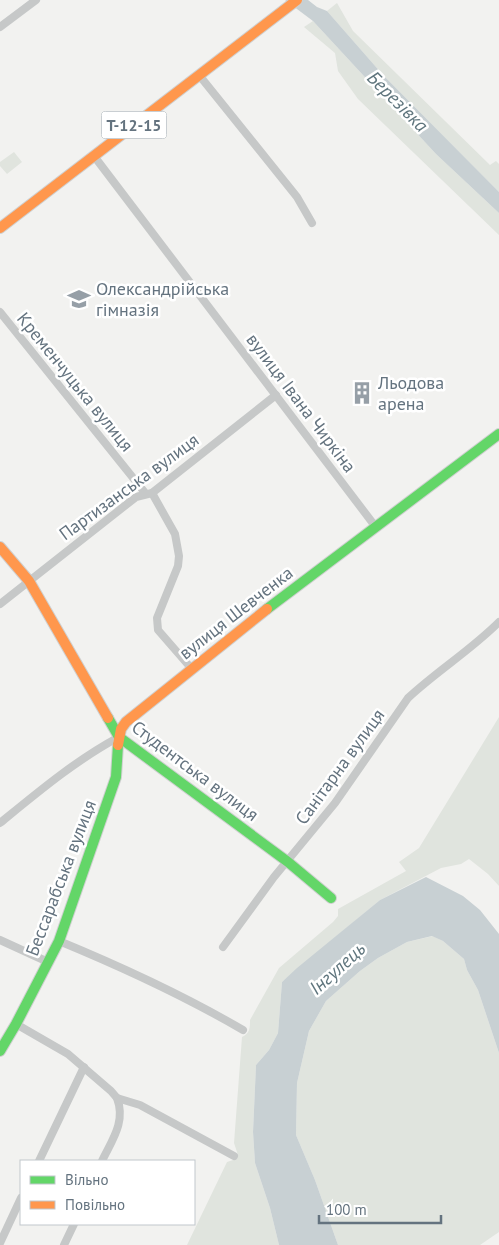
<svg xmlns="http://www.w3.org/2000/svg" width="499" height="1245" viewBox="0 0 499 1245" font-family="'PT Sans',sans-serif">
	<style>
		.green { fill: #e0e4de }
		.water { fill: #c8d0d3 }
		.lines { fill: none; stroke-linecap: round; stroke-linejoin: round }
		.fast-casing { stroke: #cfd0d0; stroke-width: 12 }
		.slow-casing { stroke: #cfd0d0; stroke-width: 12 }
		.street { stroke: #c6c8c8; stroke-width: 8 }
		.fast { stroke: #63d668; stroke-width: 10 }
		.slow { stroke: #ff974d; stroke-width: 10 }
		.labels { text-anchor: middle; stroke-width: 5; stroke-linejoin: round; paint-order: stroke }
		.shield { fill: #fff; stroke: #929da5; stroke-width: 1 }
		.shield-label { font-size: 16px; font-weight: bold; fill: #64737f }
		.poi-label { font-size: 18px; fill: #64737f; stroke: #fff; text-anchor: start }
		.street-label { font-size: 18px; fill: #64737f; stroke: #fff }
		.water-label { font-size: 19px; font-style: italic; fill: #5f757d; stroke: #fff }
	</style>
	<rect width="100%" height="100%" fill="#f2f2f0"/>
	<g class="green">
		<path d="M337 3 353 31 490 165 496 161 499 164V192L383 75 327 11Z"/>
		<path d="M313 21 436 154 499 213V235L358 99 338 71 335 53 304 27Z"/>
		<path d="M14 152 22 162 7 174 0 166V162Z"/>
		<path d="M499 717V886L488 874 469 859 461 864 441 868 380 900 282 982 278 1033 269 1050 256 1065 253 1132 255 1163 270 1208 279 1245H187L227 1162 236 1159 238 1155 234 1143 242 1037C250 1033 250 1028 250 1020L279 968 333 922 338 916V909L406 871 399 862 419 848Z"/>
		<path d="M433 936 443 941 464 959 467 970 478 990 499 1053V1232L480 1245H338L315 1180 296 1135 297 1083 309 1031 326 1001 360 971 378 958 407 942Z"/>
	</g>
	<g class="water">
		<path d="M285 0H308L317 7 327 11 383 75 499 192V213L436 154 313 21Z"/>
		<path d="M426 877 463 896 480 910 499 934V1053L478 990 467 970 464 959 443 941 432 936 407 942 378 958 360 971 326 1001 309 1031 297 1083 296 1135 315 1180 338 1245H279L270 1208 255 1163 253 1132 256 1065 269 1050 278 1033 282 982 297 968 380 900Z"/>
	</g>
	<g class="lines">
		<defs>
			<g id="fast">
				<path d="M267 609 499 434"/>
				<path d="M108 718 119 737 288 862 331 898"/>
				<path d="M0 1051 16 1024 59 941 116 777 118 745"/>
			</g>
			<g id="slow">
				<path d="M0 228 297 0"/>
				<path d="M0 547 29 581 108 718"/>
				<path d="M118 745 121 729 126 722 267 609"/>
			</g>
		</defs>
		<use href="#fast" class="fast-casing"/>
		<use href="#slow" class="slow-casing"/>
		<g class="street">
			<path d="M0 27 36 0"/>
			<path d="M199 75 297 197 312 223"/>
			<path d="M94 156 375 526"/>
			<path d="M0 312 146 494"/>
			<path d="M152 493 175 534 179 556 178 566 157 618 158 630 191 668"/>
			<path d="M0 604 136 497 152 493 276 395"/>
			<path d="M0 823C38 792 76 760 119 737"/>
			<path d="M0 940 48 962"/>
			<path d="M59 941C122 967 183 995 243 1030"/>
			<path d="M223 947 274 877 335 803 408 698C437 671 471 650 499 622"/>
			<path d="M16 1024 68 1054 111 1091 117 1098 140 1105 234 1156"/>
			<path d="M39 1161 84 1067"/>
			<path d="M102 1161C112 1140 126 1122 117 1098"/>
			<path d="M0 1243 21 1198"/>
			<path d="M64 1245 74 1224"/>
		</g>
		<use href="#fast" class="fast"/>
		<use href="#slow" class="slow"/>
	</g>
	<defs>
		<symbol id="school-bare" viewBox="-9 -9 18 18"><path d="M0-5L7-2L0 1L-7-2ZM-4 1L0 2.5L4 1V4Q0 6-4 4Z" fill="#969fa7" stroke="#fff" stroke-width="2.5" paint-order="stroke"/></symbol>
		<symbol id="building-bare" viewBox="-9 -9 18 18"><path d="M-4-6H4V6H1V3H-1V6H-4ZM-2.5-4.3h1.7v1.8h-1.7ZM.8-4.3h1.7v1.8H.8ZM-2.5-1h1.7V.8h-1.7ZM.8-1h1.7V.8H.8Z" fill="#969fa7" stroke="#fff" stroke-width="2.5" paint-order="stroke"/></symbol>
	</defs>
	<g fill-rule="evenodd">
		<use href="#school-bare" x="63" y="283" width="32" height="32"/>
		<use href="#building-bare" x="346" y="377" width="32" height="32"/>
	</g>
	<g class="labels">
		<rect class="shield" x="101.5" y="111.5" width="65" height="27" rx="4"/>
		<g class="shield-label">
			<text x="134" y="131">Т-12-15</text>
		</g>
		<g class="poi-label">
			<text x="96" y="295">Олександрійська<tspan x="96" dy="21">гімназія</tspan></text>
			<text x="378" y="389">Льодова<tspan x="378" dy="21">арена</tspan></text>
		</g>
		<g class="street-label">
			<text transform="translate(75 382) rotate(51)" y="6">Кременчуцька вулиця</text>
			<text transform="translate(301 403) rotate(53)" y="6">вулиця Івана Чиркіна</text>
			<text transform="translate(129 487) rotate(-36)" y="6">Партизанська вулиця</text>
			<text transform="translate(236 613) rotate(-38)" y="6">вулиця Шевченка</text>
			<text transform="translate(340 767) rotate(-54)" y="6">Санітарна вулиця</text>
			<text transform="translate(195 771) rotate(37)" y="6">Студентська вулиця</text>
			<text transform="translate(61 878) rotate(-69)" y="6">Бессарабська вулиця</text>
		</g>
		<g class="water-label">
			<text transform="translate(398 101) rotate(45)" y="7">Березівка</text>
			<text transform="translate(337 968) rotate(-42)" y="7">Інгулець</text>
		</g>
	</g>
	<rect x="20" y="1160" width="175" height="65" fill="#ffffff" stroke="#c1c7cc"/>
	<rect x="30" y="1176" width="25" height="8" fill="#63d668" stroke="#c1c7cc"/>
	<text x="65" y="1185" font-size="15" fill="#64737f">Вільно</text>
	<rect x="30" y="1201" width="25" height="8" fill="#ff974d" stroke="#c1c7cc"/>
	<text x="65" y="1210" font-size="15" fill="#64737f">Повільно</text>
	<path d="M319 1215v8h122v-8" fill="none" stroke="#64737f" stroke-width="2.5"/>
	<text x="326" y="1215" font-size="15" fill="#64737f" stroke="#ffffff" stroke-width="4" paint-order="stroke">100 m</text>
</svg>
